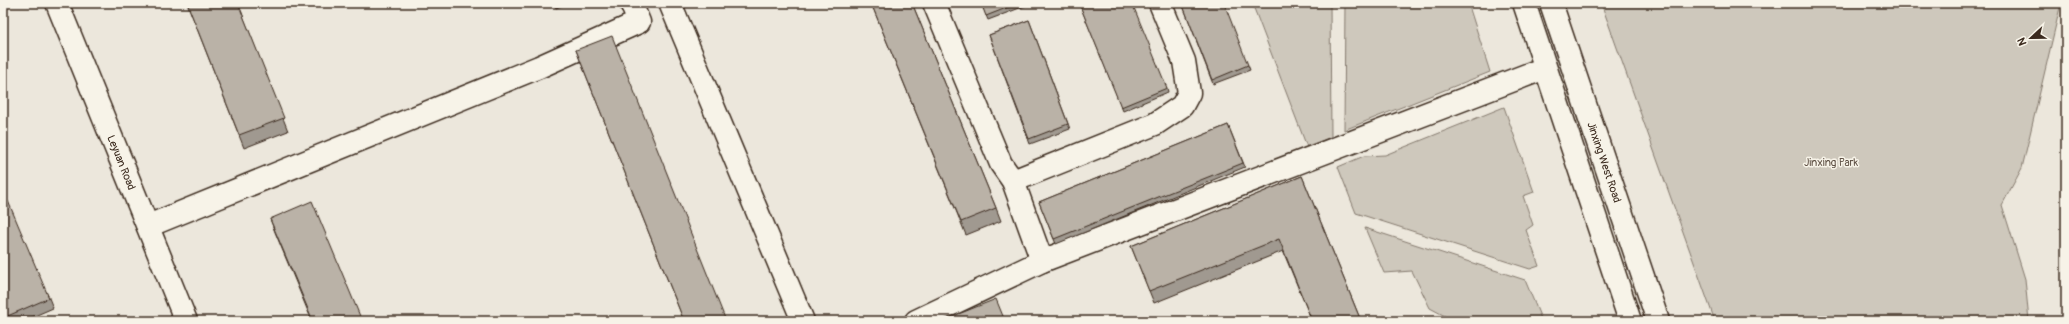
<svg xmlns="http://www.w3.org/2000/svg" width="2069" height="324" viewBox="0 0 2069 324" font-family="Pangolin,sans-serif">
	<style>
		.green { fill: #cec8bc; stroke: #84796d }
		.lines { fill: none; stroke-linecap: round; stroke-linejoin: round }
		.minor-casing { stroke: #3b2a1e; stroke-width: 25 }
		.tertiary-casing { stroke: #3b2a1e; stroke-width: 25 }
		.primary-casing { stroke: #3b2a1e; stroke-width: 25 }
		.minor { stroke: #f7f3e8; stroke-width: 22 }
		.tertiary { stroke: #f7f3e8; stroke-width: 22 }
		.primary { stroke: #f7f3e8; stroke-width: 22 }
		.wall { fill: #a09990; stroke: #3b2a1e }
		.building { fill: #bab2a7; stroke: #3b2a1e }
		.labels { text-anchor: middle; stroke-width: 3; stroke-linejoin: round; paint-order: stroke }
		.street-label { font-size: 11px; fill: #3b2a1e; stroke: #f7f3e8 }
		.park-label { font-size: 11px; fill: #605246; stroke: #f7f3e8 }
	</style>
	<rect width="100%" height="100%" fill="#ece7dc"/>
	<filter id="ink" filterUnits="userSpaceOnUse"><feTurbulence type="fractalNoise" baseFrequency=".025" numOctaves="2"/><feDisplacementMap in="SourceGraphic" scale="8" xChannelSelector="R" yChannelSelector="G"/><feConvolveMatrix kernelMatrix="1 2 1 2 8 2 1 2 1" color-interpolation-filters="sRGB"/></filter>
	<g filter="url(#ink)">
		<g class="green">
			<path d="M1252 3H1330L1331 137 1307 147Z"/>
			<path d="M1345 3H1468L1490 72 1344 130Z"/>
			<path d="M1601 3H2061L2022 168 2002 205 2025 279 2029 321H1715Z"/>
			<path d="M1504 107 1534 192 1523 196 1533 225 1526 230 1539 266 1530 269 1356 213 1338 167 1364 156 1385 155Z"/>
			<path d="M1365 228 1525 280 1542 321H1447L1445 316 1430 308 1412 271 1384 273Z"/>
		</g>
		<g class="lines">
			<defs>
				<g id="minor">
					<path d="M670 3 803 321"/>
					<path d="M934 3 1001 164 1013 181 1042 261 1545 68"/>
					<path d="M1013 181 1155 124 1182 106 1189 93 1184 61 1160 3"/>
					<path d="M148 226 539 67 639 22 631 3"/>
					<path d="M916 321 1042 261"/>
				</g>
				<g id="tertiary">
					<path id="s1" d="M57 3 186 321"/>
				</g>
				<g id="primary">
					<path d="M1524 3 1630 321"/>
					<path id="s2" d="M1551 3 1658 321"/>
				</g>
			</defs>
			<use href="#minor" class="minor-casing"/>
			<use href="#tertiary" class="tertiary-casing"/>
			<use href="#primary" class="primary-casing"/>
			<use href="#minor" class="minor"/>
			<use href="#tertiary" class="tertiary"/>
			<use href="#primary" class="primary"/>
		</g>
		<g class="wall">
			<path d="M187 3H238L288 131 244 148Z"/>
			<path d="M554 3H569L556 8Z"/>
			<path d="M871 3H912L996 208 1001 221 966 235Z"/>
			<path d="M981 3H1024L1025 6 988 20Z"/>
			<path d="M1079 3 1167 88 1168 92 1123 111Z"/>
			<path d="M1182 3 1248 65 1250 70 1213 84Z"/>
			<path d="M1029 20 1070 129 1030 144 989 35Z"/>
			<path d="M576 50 726 321H684Z"/>
			<path d="M1228 125 1245 167 1056 244 1039 202Z"/>
			<path d="M1302 176 1361 321H1312L1283 251 1154 303 1131 246Z"/>
			<path d="M3 203 49 298 53 308 23 321H3Z"/>
			<path d="M270 219 362 321H312L275 232Z"/>
		</g>
		<g class="building">
			<path d="M187 3H238L284 118 239 135Z"/>
			<path d="M871 3H912L996 208 961 222Z"/>
			<path d="M981 3H1019L986 16Z"/>
			<path d="M1079 3H1132L1167 88 1121 107Z"/>
			<path d="M1182 3H1224L1248 65 1212 80Z"/>
			<path d="M1029 20 1068 124 1029 139 989 35Z"/>
			<path d="M612 36 726 321H684L576 50Z"/>
			<path d="M1228 125 1243 163 1054 239 1039 202Z"/>
			<path d="M1302 176 1361 321H1312L1279 239 1149 291 1131 246Z"/>
			<path d="M8 201 49 298 3 318V203Z"/>
			<path d="M312 201 362 321H313L270 219Z"/>
			<path d="M996 299 1005 321H941Z"/>
		</g>
	</g>
	<g class="labels">
		<g class="street-label">
			<text dy="4" stroke="none"><textPath href="#s1" startOffset="172">Leyuan Road</textPath></text>
			<text dy="4" stroke="none"><textPath href="#s2" startOffset="168">Jinxing West Road</textPath></text>
		</g>
		<g class="park-label">
			<text x="1831" y="166">Jinxing Park</text>
		</g>
	</g>
	<rect width="2069" height="324" fill="none" stroke="#f7f3e8" stroke-width="16"/>
	<rect x="8" y="8" width="2053" height="308" fill="none" stroke="#3b2a1e" stroke-width="1.5" filter="url(#ink)"/>
	<g transform="translate(2031 38) rotate(248)" stroke="#f7f3e8" stroke-width="3" paint-order="stroke">
	<path d="M0-3L7 15L0 10L-7 15Z" fill="#3b2a1e"/>
	<text y="-6" font-size="11" font-weight="bold" text-anchor="middle" fill="#3b2a1e">N</text>
	</g>
</svg>
